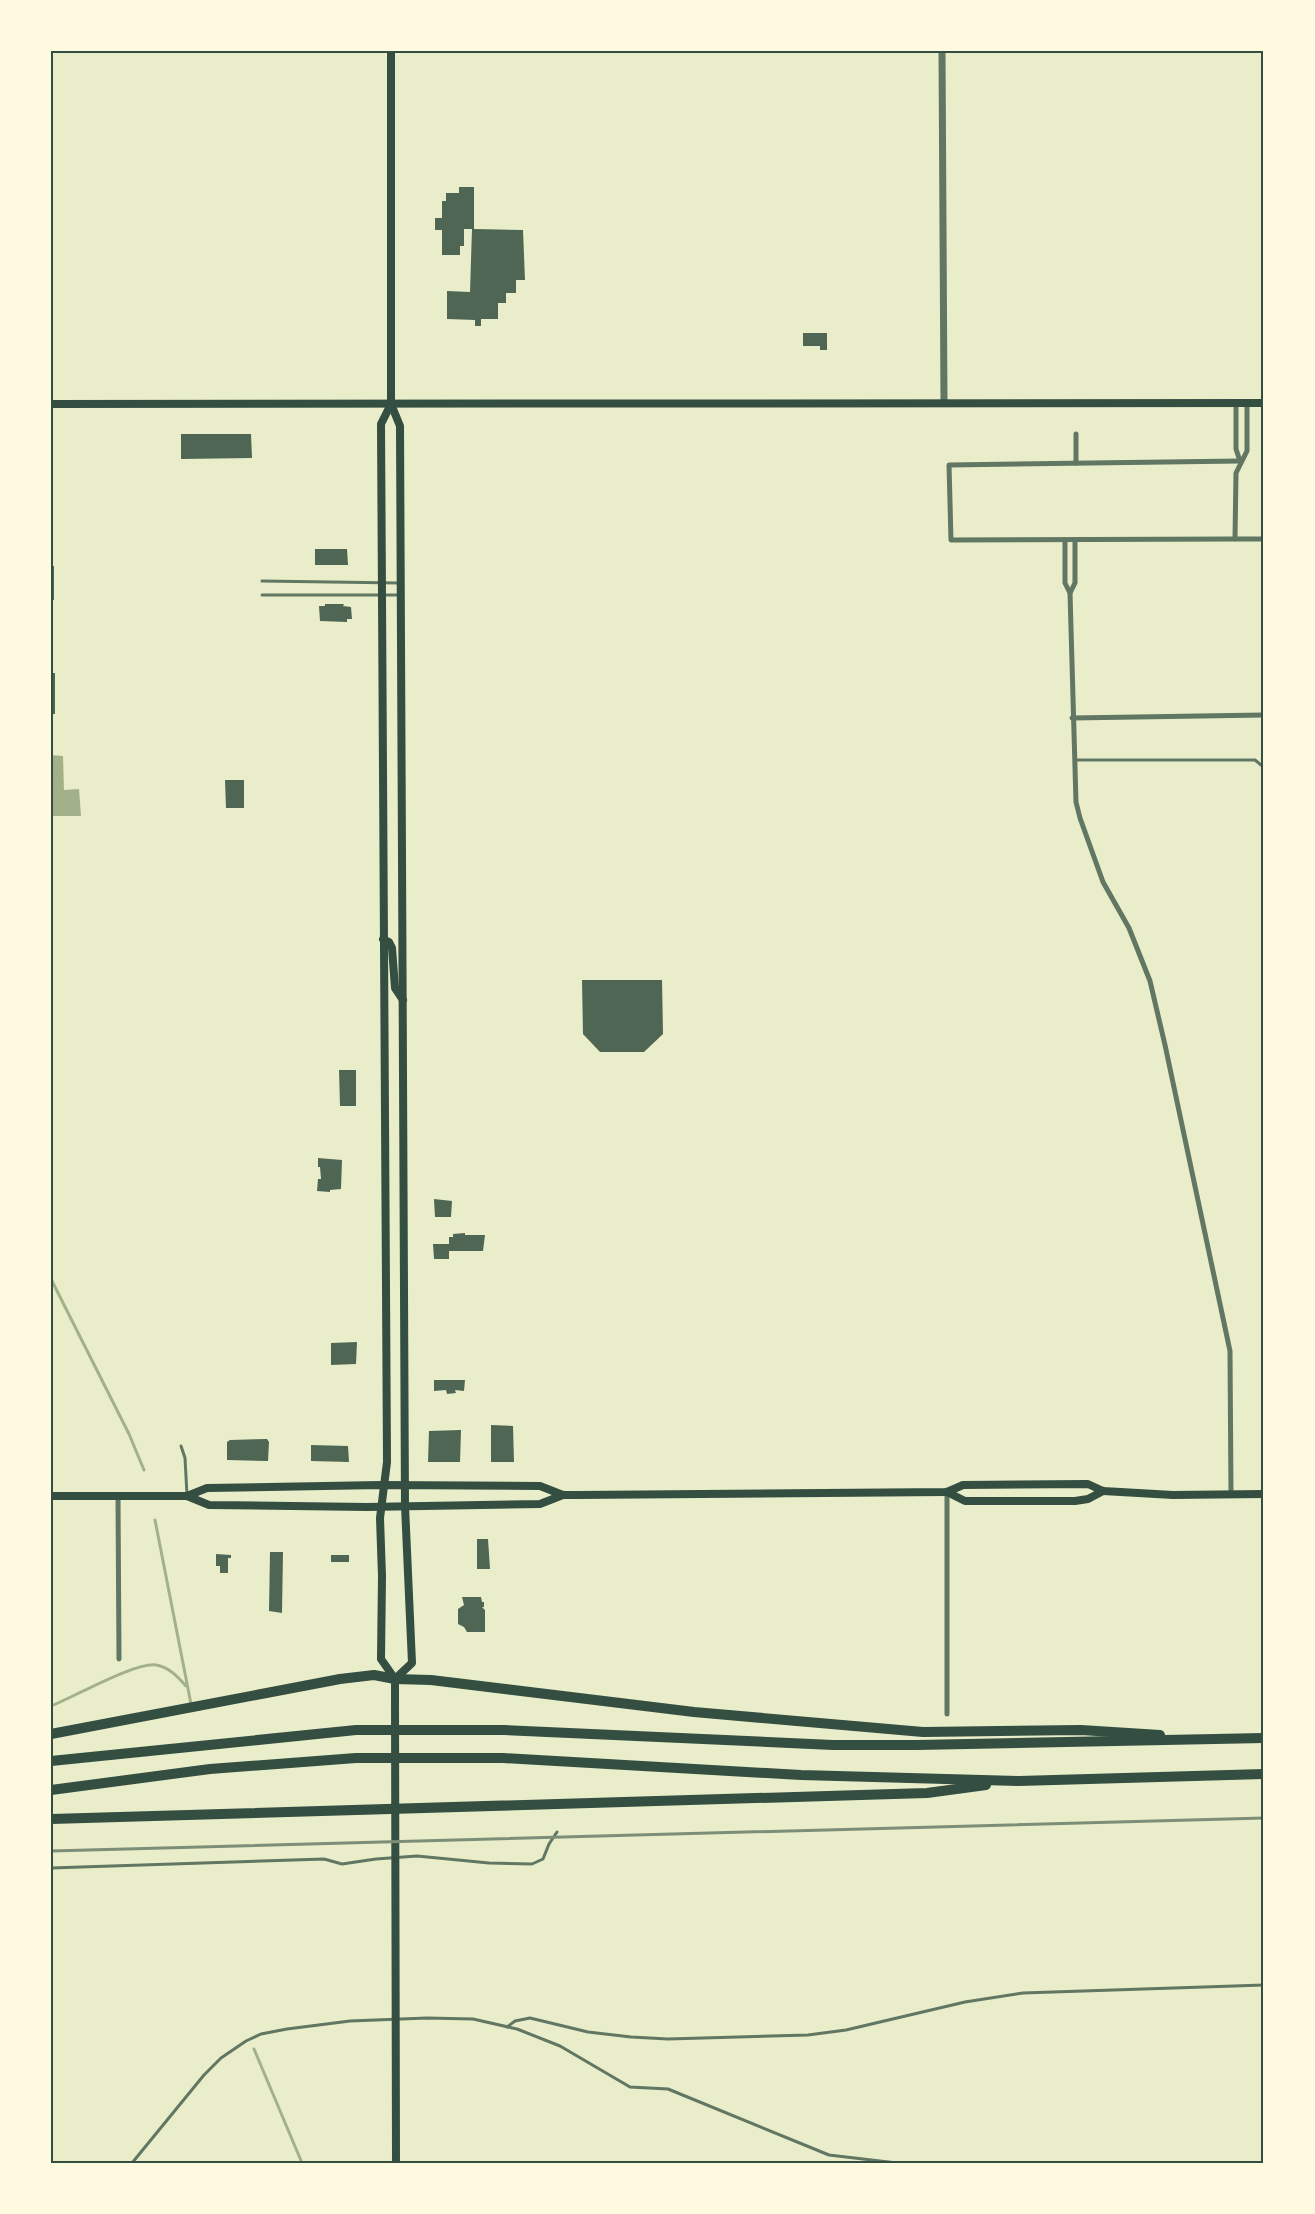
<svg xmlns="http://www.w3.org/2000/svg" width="1315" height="2214" viewBox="0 0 1315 2214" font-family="Poppins,sans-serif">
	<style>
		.water { fill: #a3b18a }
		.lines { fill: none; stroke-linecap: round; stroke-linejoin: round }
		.stream { stroke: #a3b18a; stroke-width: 3 }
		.building { fill: #4f6655 }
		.service { stroke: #617663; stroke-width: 3 }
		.minor { stroke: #617663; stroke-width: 5 }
		.tertiary { stroke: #617663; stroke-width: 7 }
		.secondary { stroke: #344e41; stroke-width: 8 }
		.primary { stroke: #344e41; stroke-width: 8 }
		.motorway { stroke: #344e41; stroke-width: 10 }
		.rail { stroke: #7c8e77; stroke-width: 3 }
		.neatline { fill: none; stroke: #344e41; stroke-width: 2 }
	</style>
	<rect width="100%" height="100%" fill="#e9edc9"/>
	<path class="water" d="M51 755 63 756 64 790 79 789 81 816H51Z"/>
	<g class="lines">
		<g class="stream">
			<path d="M51 1279 129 1434 144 1470"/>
			<path d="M155 1520 191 1704"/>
			<path d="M51 1706C74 1697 135 1662 156 1665 169 1667 178 1677 186 1686"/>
			<path d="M254 2049 302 2163"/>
		</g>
	</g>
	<g class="building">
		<path d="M459 187H474V229L523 230 525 280H516V293H506V303H498V319H481V326H475V320L447 319V291L470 292 472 229H464V246H460V255H442V230H435V218H442V201H446V193H459Z"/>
		<path d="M803 333H827V350H820V346H803Z"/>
		<path d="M181 434H251L252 458 181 459Z"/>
		<path d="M315 549H347L348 565H315Z"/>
		<rect x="51" y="566" width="3" height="34"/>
		<path d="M325 604H344L343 606 351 607 352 619H347V622L320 621 319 606H325Z"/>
		<rect x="51" y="673" width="4" height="41"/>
		<path d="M225 780H244V808H226Z"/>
		<path d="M582 980H662L663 1034 644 1052H600L583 1034Z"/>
		<path d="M339 1070H356V1106H340Z"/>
		<path d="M318 1158 342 1160 341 1189 330 1190V1192L317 1191 318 1179H321L320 1167H318Z"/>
		<path d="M434 1199 452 1201 451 1217H435Z"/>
		<path d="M465 1233V1235H485L483 1251H449V1259H434L433 1244H449V1237H453V1234Z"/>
		<path d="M357 1342 356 1364 331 1365V1343Z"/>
		<path d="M434 1380H465L464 1391 455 1390 456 1393 447 1394 446 1390 434 1391Z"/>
		<path d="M491 1425 513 1426 514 1462H491Z"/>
		<path d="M461 1430 460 1462H428L429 1431Z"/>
		<path d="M267 1439 269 1442 268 1461 227 1460V1442L230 1440Z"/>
		<path d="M311 1445 348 1446 349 1462 311 1461Z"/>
		<path d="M477 1539H488L490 1569H477Z"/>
		<path d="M270 1552H283L282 1613 269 1611Z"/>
		<path d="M216 1554 231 1555V1558H228V1573H220V1566H216Z"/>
		<rect x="331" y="1555" width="18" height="7"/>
		<path d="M462 1597H481L482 1602H484V1607H482L485 1610V1632H467L464 1627 458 1624V1609L464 1605Z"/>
	</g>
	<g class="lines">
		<g class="service">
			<path d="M262 581 399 583"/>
			<path d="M262 595H401"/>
			<path d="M1075 760H1255L1261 765"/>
			<path d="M181 1446 185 1458 187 1495"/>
			<path d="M51 1868 324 1859 342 1864 376 1859 417 1856 489 1863 532 1864 543 1859 549 1844 557 1832"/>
			<path d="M507 2027 515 2021 530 2018 588 2032 631 2037 668 2039 808 2035 846 2030 965 2002 1023 1993 1264 1985"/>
			<path d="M132 2163 204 2075 221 2058 246 2041 261 2034 287 2029 350 2021 427 2018 473 2019 517 2029 560 2046 630 2087 668 2089 829 2155 897 2163"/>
		</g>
		<g class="minor">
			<path d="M1236 403V449L1240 461"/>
			<path d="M1247 403V451L1236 473 1235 539H1264"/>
			<path d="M1076 434V463"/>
			<path d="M1235 539 951 540 949 465 1240 461"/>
			<path d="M1065 541V583L1070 593 1075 583V541"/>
			<path d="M1070 593 1076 802 1080 818 1103 882 1129 928 1150 981 1165 1045 1230 1351 1231 1495"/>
			<path d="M1072 718 1264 715"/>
			<path d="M947 1492V1714"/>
			<path d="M118 1496 119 1659"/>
		</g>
		<path class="tertiary" d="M942 51 944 402"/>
		<path class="secondary" d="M51 404 1264 403"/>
		<g class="primary">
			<path d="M391 51V404L400 426 405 1506 412 1663 395 1679"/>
			<path d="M391 404 381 424 387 1462 380 1518 382 1576 381 1659 395 1679V1699L396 2163"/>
			<path d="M383 939 389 942 392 948 395 988 403 1000"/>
			<path d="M947 1492 965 1501H1075L1088 1499 1103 1491"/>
			<path d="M51 1496H187L209 1505 367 1507 540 1504 563 1495"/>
			<path d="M187 1496 207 1488 381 1485 540 1486 563 1495H577L947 1492 963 1485 1088 1484 1103 1491 1173 1495 1264 1494"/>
		</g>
		<g class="motorway">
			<path d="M51 1734 340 1679 374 1675 395 1679 431 1680 694 1712 923 1732 1081 1730 1160 1735"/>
			<path d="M51 1761 356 1730H504L833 1745H917L1264 1738"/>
			<path d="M51 1790 210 1769 356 1758H503L801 1775 1019 1781 1264 1774"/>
			<path d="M51 1819 927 1793 986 1785"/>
		</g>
		<path class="rail" d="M51 1851 1264 1818"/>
	</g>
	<rect width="1315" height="2214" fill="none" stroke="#fefae0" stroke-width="105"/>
	<rect x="52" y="52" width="1210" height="2110" class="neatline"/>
</svg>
